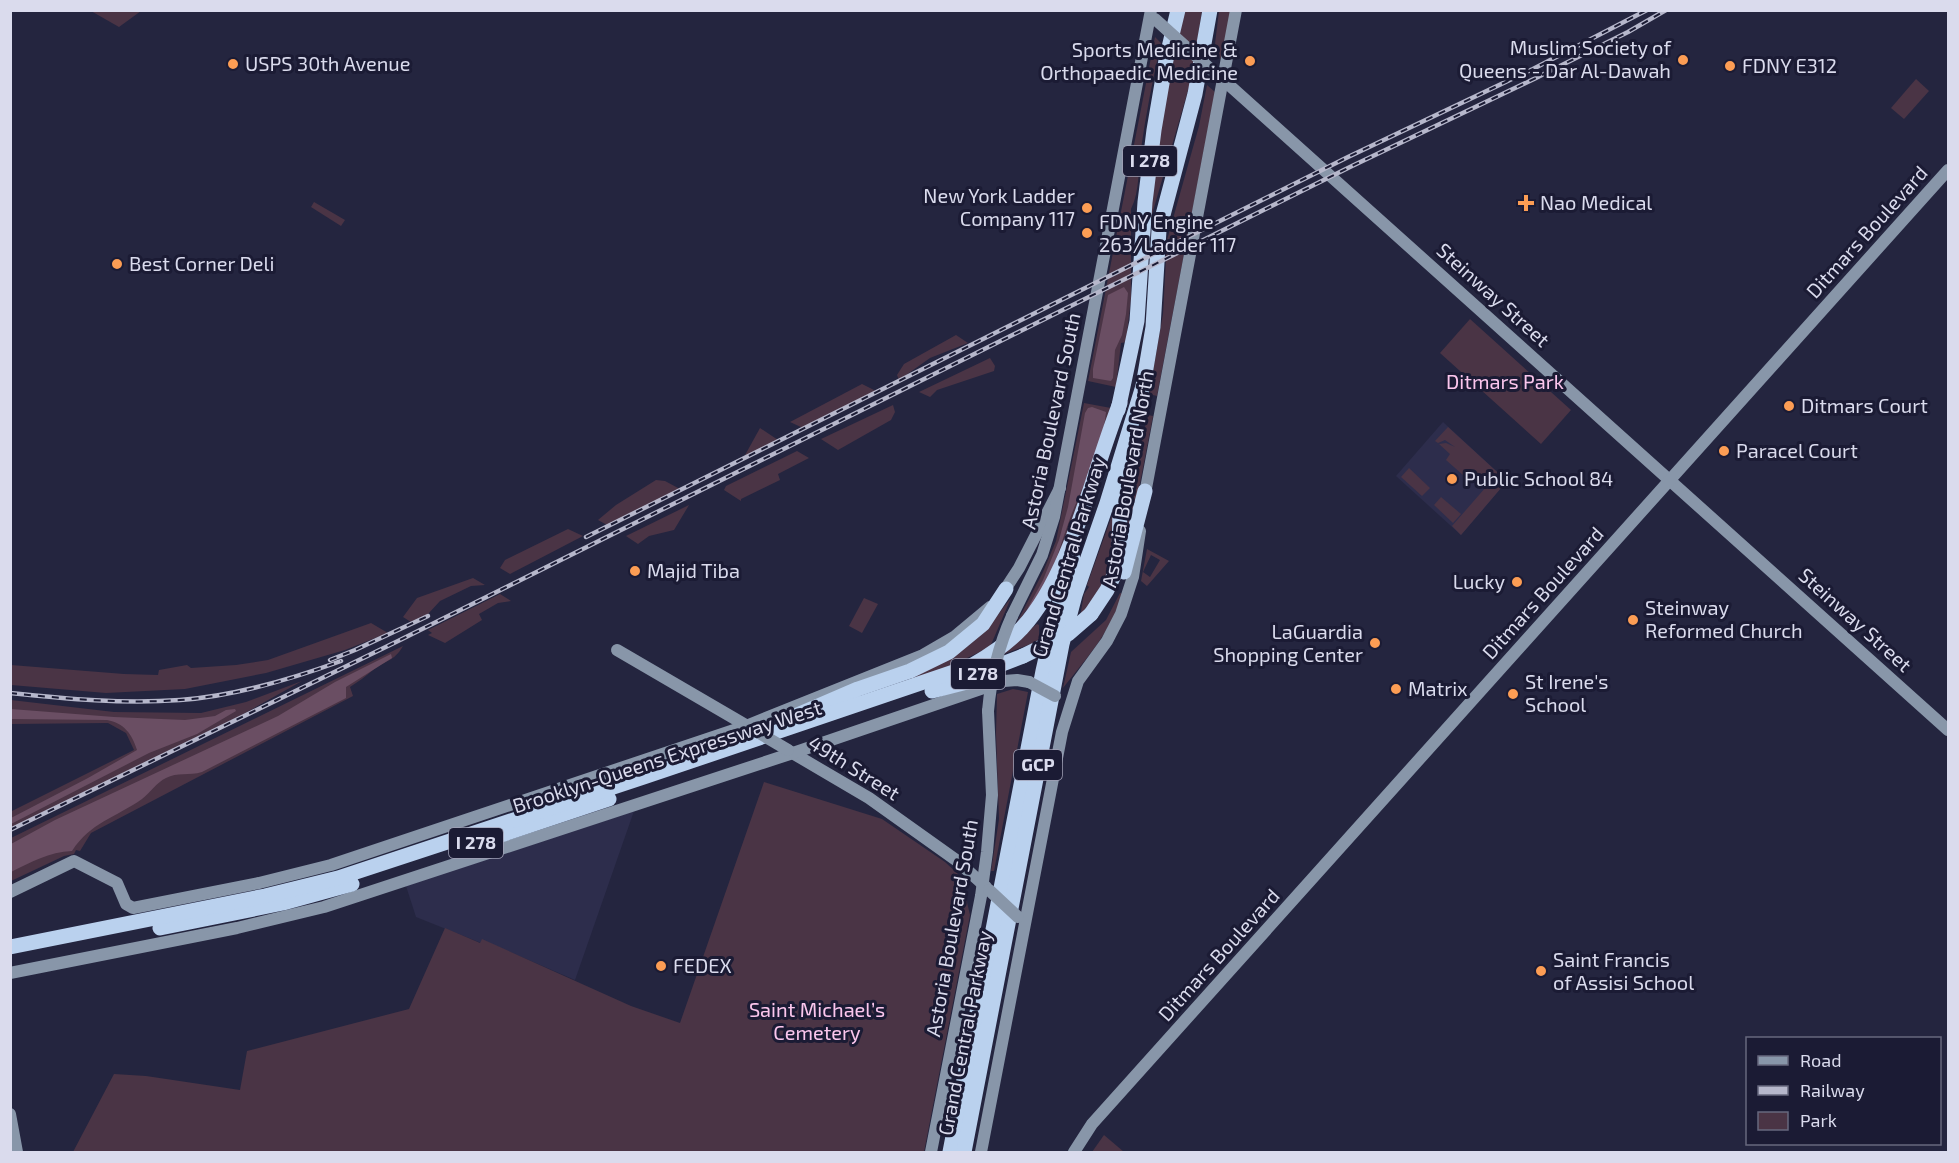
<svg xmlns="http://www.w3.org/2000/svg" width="1959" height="1163" viewBox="0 0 1959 1163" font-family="'Exo 2',sans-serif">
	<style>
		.built { fill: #2d2d4c }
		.green { fill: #4a3445; fill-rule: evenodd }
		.forest { fill: #6a4e63 }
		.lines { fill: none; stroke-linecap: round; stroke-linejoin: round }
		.secondary { stroke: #8896a9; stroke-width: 12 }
		.highway { stroke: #bad1ee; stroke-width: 15 }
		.rail-casing { stroke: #b6b7cb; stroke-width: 4.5 }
		.rail { stroke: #1b1b34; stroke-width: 2; stroke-dasharray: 7; stroke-linecap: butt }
		.secondary-bridge { stroke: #8896a9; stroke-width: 12 }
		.highway-bridge { stroke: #bad1ee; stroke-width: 15 }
		.poi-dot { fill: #fc9d54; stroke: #1b1b34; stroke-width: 2 }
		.labels { text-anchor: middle; stroke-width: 6; stroke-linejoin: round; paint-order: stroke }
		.shield { fill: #1b1b34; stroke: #a1a1b6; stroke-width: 1.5 }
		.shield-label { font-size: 18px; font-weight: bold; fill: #dadbed }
		.poi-label { font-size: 20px; fill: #dadbed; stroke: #1b1b34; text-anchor: start }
		.street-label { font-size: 20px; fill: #dadbed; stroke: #1b1b34 }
		.park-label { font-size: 20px; fill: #fbc6ed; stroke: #1b1b34 }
	</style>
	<rect width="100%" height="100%" fill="#24253f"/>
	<g class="built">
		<path d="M1443 422 1507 481 1461 535 1396 476Z"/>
		<path d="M634 811 575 980 482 940 481 943 416 917 406 886Z"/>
	</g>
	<g class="green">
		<path d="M91 11 141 10V11L119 27Z"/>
		<path d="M1183 11H1202L1191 80 1151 218 1153 164Z"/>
		<path d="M1219 11H1231L1221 59 1214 52Z"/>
		<path d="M1155 37 1161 43C1153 78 1146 113 1141 149 1138 168 1140 191 1131 209V298L1126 342 1121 343 1116 387 1088 381Z"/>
		<path d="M1916 79 1929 91 1904 119 1891 108Z"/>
		<path d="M1207 85 1215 92 1157 396 1149 394 1163 314 1167 240 1199 126Z"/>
		<path d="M314 202 345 220 341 226 311 207Z"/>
		<path d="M1470 319 1571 410 1541 444 1440 353Z"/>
		<path d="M956 335 968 343 930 358 899 380 897 375 904 364Z"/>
		<path d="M990 358 995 366 994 371 937 390 930 397 919 392Z"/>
		<path d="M862 384 876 391 803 428 790 422Z"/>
		<path d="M1084 403 1111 408 1097 458 1056 566 1013 630 1043 572 1056 541Z"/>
		<path d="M893 405 895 412 891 420 838 450 821 439Z"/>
		<path d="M1148 415 1153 416 1126 556 1129 491Z"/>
		<path d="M1448 427 1507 481 1461 535 1452 526 1486 487 1477 478 1472 483 1446 460 1450 454 1439 444 1446 443 1455 447 1445 440 1438 443 1435 441Z"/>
		<path d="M760 428 778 440 744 457Z"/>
		<path d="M797 451 809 458 778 474 780 480 741 499V501L724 490 726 486Z"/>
		<path d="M1409 468 1430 488 1422 496 1401 477Z"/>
		<path d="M656 480 665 481 680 489 607 525 598 520 616 505Z"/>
		<path d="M1441 497 1461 514 1453 523 1434 505Z"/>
		<path d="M689 505 674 530 649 536 638 544 626 536Z"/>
		<path d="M1115 507C1114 535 1115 566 1100 590 1094 599 1086 608 1080 617L1084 594 1089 587 1087 585Z"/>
		<path d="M568 529 583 536 510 574 500 568 505 560Z"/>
		<path d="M1147 549 1169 561 1147 586 1141 581ZM1151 555 1160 560 1150 577 1143 572Z"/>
		<path d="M473 578 485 585 471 586 440 601 428 614 411 622 403 617 417 598Z"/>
		<path d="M1120 593 1123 594C1109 634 1089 655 1063 688L1071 652 1106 620Z"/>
		<path d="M500 594 511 601 498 603 479 614 482 620 445 643 428 635 432 633 428 630Z"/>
		<path d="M864 598 878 604 862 633 849 626Z"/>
		<path d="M1011 598 990 647 938 672 908 680C929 669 952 659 970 644 986 632 998 614 1011 598Z"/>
		<path d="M371 623 388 633 345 650 266 673 185 689 106 693 11 685V665L124 674 158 675 159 670 187 665 191 668 236 665 268 660Z"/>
		<path d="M1037 624 1039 625V641L993 658Z"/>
		<path d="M403 646C394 662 385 660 373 670 366 676 358 682 350 687L353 696 91 833 80 851 76 850 74 854 64 856 11 881V838Z"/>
		<path d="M302 681 238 717 11 828 10 812 134 750 126 733 108 723 11 724V700L114 712 201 713 246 702Z"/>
		<path d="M1013 689 1028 692 994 871H991L999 819 996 733 997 694Z"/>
		<path d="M764 782 882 819 945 862 958 874 963 885 970 915 924 1152H73L114 1074 146 1076 240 1090 247 1051 409 1009 445 928 480 943 482 939 631 1006 680 1023Z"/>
		<path d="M1104 1135 1124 1152H1092Z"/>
	</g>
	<g class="forest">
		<path d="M1124 287 1128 293 1126 314 1122 335 1115 350 1113 378 1111 381 1093 378V369L1108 295Z"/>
		<path d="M1092 407 1106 412C1103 445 1084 483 1072 513 1059 547 1051 587 1025 613L1043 580 1059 540 1068 507 1085 413 1088 408Z"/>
		<path d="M391 654 392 658 346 687V698L202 772C189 776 177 772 166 778 157 782 150 793 142 799 115 818 91 822 72 851 49 852 31 862 11 872V844L55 820 278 716 335 682Z"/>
		<path d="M11 709 114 717 185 720 215 716 226 710 235 709 236 711 197 734 149 753 11 824V818L88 778 137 750C132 734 124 723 107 720L11 719Z"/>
	</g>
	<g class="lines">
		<g class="secondary">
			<path d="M1219 76 1948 730"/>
			<path d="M1144 499 1236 10"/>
			<path d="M1002 594 1019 568 1060 488"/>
			<path d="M1012 616 1042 555 1054 517 1151 10"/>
			<path d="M617 650 749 727"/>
			<path d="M789 751 869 798 956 860 986 887"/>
			<path d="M10 892 74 861 117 883 126 904 133 908 259 883 331 865 746 726 923 655 954 637 990 607"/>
			<path d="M10 973 237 928 324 907 793 753 1004 681 1017 680 1029 682"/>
			<path d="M10 1114 17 1152"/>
			<path d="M931 1152 981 896 987 852 992 795 988 711"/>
			<path d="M981 1152 1062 732 1078 681 1107 641 1121 614 1133 577 1140 531"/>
			<path d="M1074 1152 1092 1124 1948 170"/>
		</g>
		<g class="highway">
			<path d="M1118 410 1137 321 1145 202 1154 130 1166 60 1178 10"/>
			<path d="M1124 572 1145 491"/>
			<path d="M1091 614 1107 590 1116 571 1119 551 1120 508 1126 471"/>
			<path d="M958 681 1023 656"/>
			<path d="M932 691 967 682"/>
			<path d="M793 717 858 689 910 671 949 652 983 624 1006 589"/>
			<path d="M489 839 609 799"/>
			<path d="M160 928 283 903 352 884"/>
			<path d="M10 947 265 896 338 878 644 777 971 666C989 656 1007 644 1022 628 1071 575 1093 471 1120 403"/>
			<path d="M950 1152 1043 671 1055 618 1073 559"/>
			<path d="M964 1152 1062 644 1075 595 1107 503 1143 386 1153 327 1159 230 1195 94 1210 10"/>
		</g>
		<defs>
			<g id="rail">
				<path d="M586 537 1348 157 1533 69 1647 10"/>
				<path d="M330 660 355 650 428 616"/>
				<path d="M10 693C67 699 124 704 180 700 235 696 289 680 341 661"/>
				<path d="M10 830 398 641 1352 166 1536 78 1628 32 1666 10"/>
			</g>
		</defs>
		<use href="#rail" class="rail-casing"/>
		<use href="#rail" class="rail"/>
		<g class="secondary-bridge">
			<path d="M1155 19 1217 75"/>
			<path d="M1029 682 1055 696"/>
			<path d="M988 711C991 677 998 647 1012 616"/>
			<path d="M749 727 788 750"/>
			<path d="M989 890 1018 917"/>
		</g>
		<path class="highway-bridge" d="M1023 656 1068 634 1091 614"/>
	</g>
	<g class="poi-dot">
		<circle cx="1683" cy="60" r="6"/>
		<circle cx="1250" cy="61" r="6"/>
		<circle cx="233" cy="64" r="6"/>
		<circle cx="1730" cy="66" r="6"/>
		<path d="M1523 194h6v6h6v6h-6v6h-6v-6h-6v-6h6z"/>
		<circle cx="1087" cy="208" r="6"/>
		<circle cx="1087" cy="233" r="6"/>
		<circle cx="117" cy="264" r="6"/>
		<circle cx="1789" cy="406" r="6"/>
		<circle cx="1724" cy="451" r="6"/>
		<circle cx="1452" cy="479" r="6"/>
		<circle cx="635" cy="571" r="6"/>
		<circle cx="1517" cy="582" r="6"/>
		<circle cx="1633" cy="620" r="6"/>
		<circle cx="1375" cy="643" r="6"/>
		<circle cx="1396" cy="689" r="6"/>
		<circle cx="1513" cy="694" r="6"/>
		<circle cx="661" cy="966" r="6"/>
		<circle cx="1541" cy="971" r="6"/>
	</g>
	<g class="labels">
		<g class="shield">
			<rect x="1123" y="146" width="54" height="30" rx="4.5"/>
			<rect x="951" y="659" width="54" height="30" rx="4.5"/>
			<rect x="1014" y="750" width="48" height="30" rx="4.5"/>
			<rect x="449" y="828" width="54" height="30" rx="4.5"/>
		</g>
		<g class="shield-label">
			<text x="1150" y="167">I 278</text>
			<text x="978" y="680">I 278</text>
			<text x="1038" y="771">GCP</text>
			<text x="476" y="849">I 278</text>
		</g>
		<g class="poi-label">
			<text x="1671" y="55" text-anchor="end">Muslim Society of<tspan x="1671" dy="23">Queens - Dar Al-Dawah</tspan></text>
			<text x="1238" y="57" text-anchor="end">Sports Medicine &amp;<tspan x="1238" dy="23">Orthopaedic Medicine</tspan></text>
			<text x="245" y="71">USPS 30th Avenue</text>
			<text x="1742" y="73">FDNY E312</text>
			<text x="1075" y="203" text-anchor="end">New York Ladder<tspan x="1075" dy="23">Company 117</tspan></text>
			<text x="1540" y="210">Nao Medical</text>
			<text x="1099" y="229">FDNY Engine<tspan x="1099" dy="23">263/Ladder 117</tspan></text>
			<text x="129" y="271">Best Corner Deli</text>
			<text x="1801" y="413">Ditmars Court</text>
			<text x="1736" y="458">Paracel Court</text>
			<text x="1464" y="486">Public School 84</text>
			<text x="647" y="578">Majid Tiba</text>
			<text x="1505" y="589" text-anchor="end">Lucky</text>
			<text x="1645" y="615">Steinway<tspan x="1645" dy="23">Reformed Church</tspan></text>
			<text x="1363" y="639" text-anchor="end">LaGuardia<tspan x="1363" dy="23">Shopping Center</tspan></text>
			<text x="1525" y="689">St Irene's<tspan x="1525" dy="23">School</tspan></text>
			<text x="1408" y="696">Matrix</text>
			<text x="1553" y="967">Saint Francis<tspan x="1553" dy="23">of Assisi School</tspan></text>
			<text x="673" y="973">FEDEX</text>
		</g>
		<g class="street-label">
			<text transform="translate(1867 232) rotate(-48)" y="7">Ditmars Boulevard</text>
			<text transform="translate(1493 295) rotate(42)" y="7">Steinway Street</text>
			<text transform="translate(1051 421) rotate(-78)" y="7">Astoria Boulevard South</text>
			<text transform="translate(1128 479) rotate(-80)" y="7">Astoria Boulevard North</text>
			<text transform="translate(1069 557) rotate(-73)" y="7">Grand Central Parkway</text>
			<text transform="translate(1543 593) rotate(-48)" y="7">Ditmars Boulevard</text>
			<text transform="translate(1855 620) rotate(42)" y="7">Steinway Street</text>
			<text transform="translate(667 757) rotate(-18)" y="7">Brooklyn-Queens Expressway West</text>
			<text transform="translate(854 768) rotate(32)" y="7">49th Street</text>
			<text transform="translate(952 928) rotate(-80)" y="7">Astoria Boulevard South</text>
			<text transform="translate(1219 955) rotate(-48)" y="7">Ditmars Boulevard</text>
			<text transform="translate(965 1033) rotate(-79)" y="7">Grand Central Parkway</text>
		</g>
		<g class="park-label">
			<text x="1505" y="389">Ditmars Park</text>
			<text x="817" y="1017">Saint Michael’s<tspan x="817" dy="23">Cemetery</tspan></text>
		</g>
	</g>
	<rect width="1959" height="1163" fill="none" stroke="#dadbed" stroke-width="24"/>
	<rect x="1746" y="1037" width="195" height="108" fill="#1b1b34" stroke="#67687e" stroke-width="1.5"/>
	<rect x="1758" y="1056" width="30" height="9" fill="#8896a9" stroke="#67687e" stroke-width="1.5"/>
	<text x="1800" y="1067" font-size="18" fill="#dadbed">Road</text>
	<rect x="1758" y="1086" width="30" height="9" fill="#b6b7cb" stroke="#67687e" stroke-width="1.5"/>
	<text x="1800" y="1097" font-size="18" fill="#dadbed">Railway</text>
	<rect x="1758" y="1112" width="30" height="18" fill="#4a3445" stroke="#67687e" stroke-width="1.5"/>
	<text x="1800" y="1127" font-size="18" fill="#dadbed">Park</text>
</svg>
